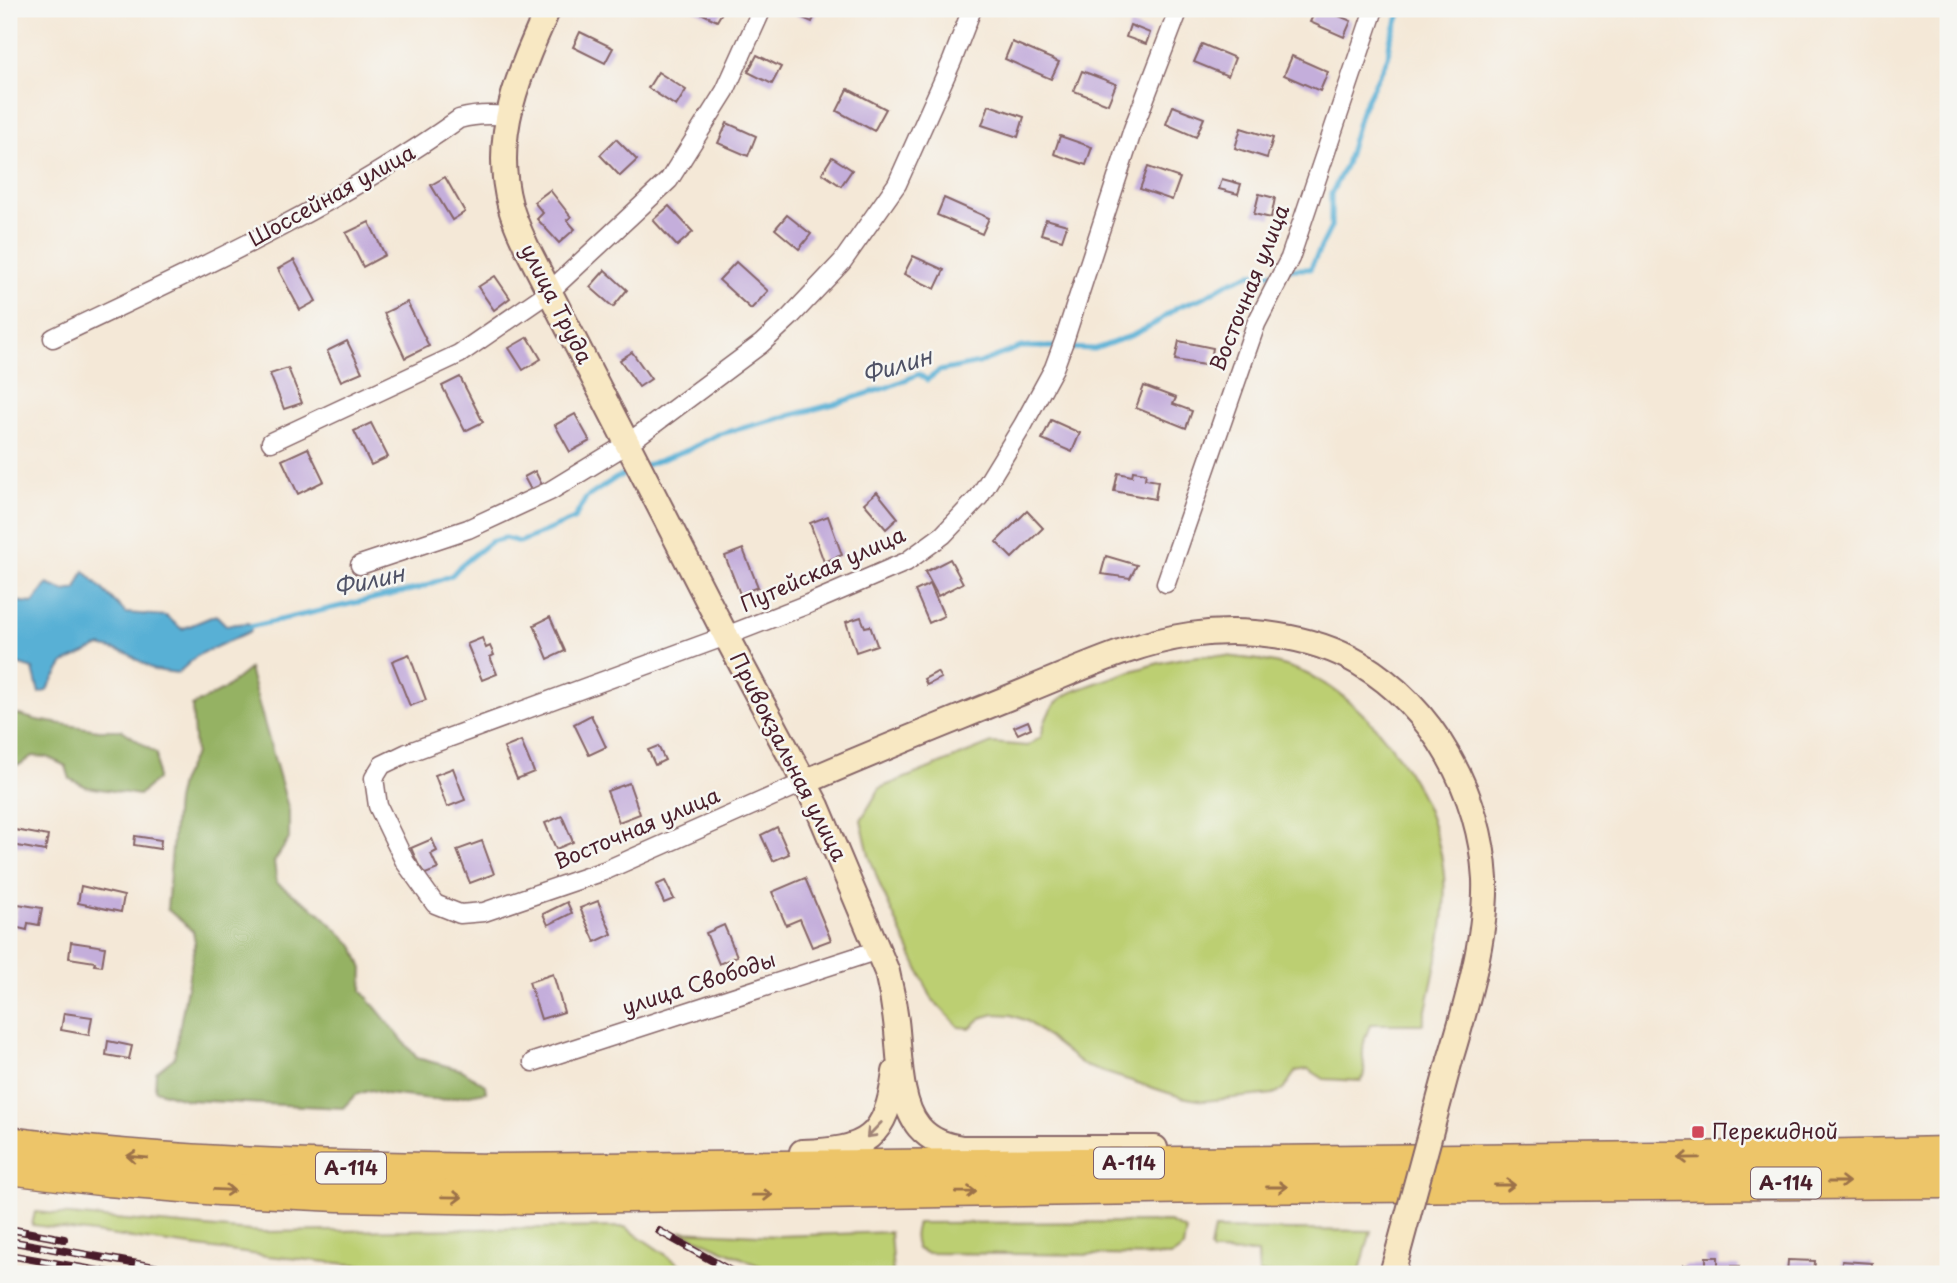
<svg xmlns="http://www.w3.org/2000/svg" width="1957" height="1283" viewBox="0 0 1957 1283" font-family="'Playpen Sans',sans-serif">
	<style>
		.green { fill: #bccf72; stroke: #83774e; stroke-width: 2 }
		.forest { fill: #95b264; stroke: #706848; stroke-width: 2 }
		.water { fill: #59b0d5; stroke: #526880; stroke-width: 2 }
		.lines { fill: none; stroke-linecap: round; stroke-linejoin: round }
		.stream { stroke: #59b0d5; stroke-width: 5 }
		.building { fill: #c4aedb }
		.street-casing { stroke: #866567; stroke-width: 21 }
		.secondary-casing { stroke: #866567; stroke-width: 28 }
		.highway-casing { stroke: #866567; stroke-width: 35 }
		.street { stroke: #fff; stroke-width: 18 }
		.secondary { stroke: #f8e8c3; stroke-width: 24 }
		.highway { stroke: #edc569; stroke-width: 32 }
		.rail-casing { stroke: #4a1f2b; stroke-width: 8 }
		.rail { stroke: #f6f6f2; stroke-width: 5; stroke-dasharray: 16; stroke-linecap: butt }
		.secondary-bridge-casing { stroke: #866567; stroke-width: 28; stroke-linecap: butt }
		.secondary-bridge { stroke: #f8e8c3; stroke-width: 24 }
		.oneway { stroke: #a18477 }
		.oneway2 { stroke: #9c724a }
		.poi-dot { fill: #d1495b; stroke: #f6f6f2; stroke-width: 2.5 }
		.labels { text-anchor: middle; stroke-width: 5; stroke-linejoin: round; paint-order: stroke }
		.shield { fill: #f6f6f2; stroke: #7e6067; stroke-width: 2 }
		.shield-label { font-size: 19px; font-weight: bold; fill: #4a1f2b }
		.street-label { font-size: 21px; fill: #4a1f2b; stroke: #f6f6f2 }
		.poi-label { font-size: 21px; fill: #4a1f2b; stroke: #f6f6f2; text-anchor: start }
		.water-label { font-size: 23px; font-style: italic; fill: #4f5266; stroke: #f6f6f2 }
	</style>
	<rect width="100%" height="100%" fill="#f6f6f2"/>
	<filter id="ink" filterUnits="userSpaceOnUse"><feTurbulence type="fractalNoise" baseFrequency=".0143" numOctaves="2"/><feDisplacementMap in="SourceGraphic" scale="14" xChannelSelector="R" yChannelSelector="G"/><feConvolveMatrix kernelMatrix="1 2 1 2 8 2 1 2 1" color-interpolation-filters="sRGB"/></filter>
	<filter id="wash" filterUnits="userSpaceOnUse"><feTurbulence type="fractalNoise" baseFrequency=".00686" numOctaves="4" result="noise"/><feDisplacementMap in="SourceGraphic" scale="28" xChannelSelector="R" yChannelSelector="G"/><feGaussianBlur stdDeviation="1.57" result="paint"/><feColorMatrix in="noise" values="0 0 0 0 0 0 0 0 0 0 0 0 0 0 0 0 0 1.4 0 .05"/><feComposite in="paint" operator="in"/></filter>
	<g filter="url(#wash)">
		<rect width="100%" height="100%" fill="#f4e8d7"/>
		<g class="green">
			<path d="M1213 655C1245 658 1278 660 1307 674 1375 706 1433 792 1443 866 1450 916 1433 976 1423 1024H1371C1365 1035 1362 1045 1363 1058 1364 1067 1366 1073 1361 1081L1324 1079 1308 1069 1296 1071 1283 1090 1273 1094 1204 1101 1181 1097 1085 1066 1027 1021 1011 1015 995 1014 981 1018 970 1028 959 1027 932 999 919 971 881 888 869 855 861 820 880 788 992 743 1027 746 1041 737C1044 724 1047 712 1057 702 1067 692 1083 688 1096 683 1137 669 1169 657 1213 655Z"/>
			<path d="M35 1212 262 1232 625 1227 694 1274H450L267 1256 32 1225Z"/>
			<path d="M1169 1222 1186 1230 1183 1248 1172 1256 926 1253 917 1249C913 1239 914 1232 917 1223Z"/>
			<path d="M1214 1229 1371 1231 1359 1274H1259L1258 1253 1212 1252 1210 1249Z"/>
			<path d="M680 1231 779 1236 890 1232 893 1274H778Z"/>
		</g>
		<g class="forest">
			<path d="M249 669 289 811V839L274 862 277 883 320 913 354 946 363 969 362 991 417 1058 462 1070 485 1085 486 1092 441 1100 386 1094 371 1090 355 1095 343 1108 188 1100 155 1090 156 1072 174 1058 195 943 193 931 167 909 176 801 180 783 195 753 192 706 223 690Z"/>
			<path d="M9 714H16L37 720 98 730H122L157 754V779L139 795 87 787 70 779 66 766 47 757 32 756 21 764 9 766Z"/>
		</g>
		<path class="water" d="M84 571 126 613 166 616 182 629 216 615 226 625 248 623 251 626V631L198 655 178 673 154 670 127 653 100 646 64 663 46 691 39 693 33 669 17 664 9 667V595L12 601 33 603 47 584 65 591 76 589Z"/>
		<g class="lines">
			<g class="stream">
				<path d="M1289 269H1310L1331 227V194L1346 164 1361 111 1388 57 1390 40 1402 9"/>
				<path d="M1066 348 1095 349 1133 335 1156 323 1176 308 1204 297 1228 283 1250 274 1271 273 1279 270"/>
				<path d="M647 465 690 449 716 435 834 404 888 387 919 374 927 380 939 371 979 363 1021 347H1057"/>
				<path d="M245 628 420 588 452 575 461 565 490 542 505 538 520 542 574 519 586 498 616 478 635 471"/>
			</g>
		</g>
		<g id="blocks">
			<g class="building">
				<path d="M693 9H724L717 21Z"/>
				<path d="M782 9H818L812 22Z"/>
				<path d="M1316 9H1323L1351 21 1344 37 1310 22Z"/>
				<path d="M1130 25 1150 33 1146 44 1126 37Z"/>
				<path d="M580 32 613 48 605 63 573 47Z"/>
				<path d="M1012 42 1059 62 1051 79 1005 59Z"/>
				<path d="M1202 44 1235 58 1228 76 1194 62Z"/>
				<path d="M757 55 781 67 772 84 748 72Z"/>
				<path d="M1292 56 1328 72 1320 91 1284 75Z"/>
				<path d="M1082 71 1116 84 1108 104 1074 91Z"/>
				<path d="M658 72 686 90 676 106 648 88Z"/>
				<path d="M848 89 886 109 874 131 837 111Z"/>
				<path d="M989 105 1024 117 1018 137 982 125Z"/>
				<path d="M1173 106 1204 118 1196 137 1166 124Z"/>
				<path d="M727 123 756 136 748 156 718 143Z"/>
				<path d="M1241 128 1273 138 1267 158 1235 148Z"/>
				<path d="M1060 136 1092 147 1086 165 1054 154Z"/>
				<path d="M616 139 637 160 620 176 600 155Z"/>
				<path d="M832 157 852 170 841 186 822 173Z"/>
				<path d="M1148 167 1180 178 1172 200 1140 189Z"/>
				<path d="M445 177 465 212 452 220 431 185Z"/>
				<path d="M1222 179 1241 184 1238 194 1219 189Z"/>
				<path d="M550 190 571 217 567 220 575 229 559 243 537 219 543 213 534 202Z"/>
				<path d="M1259 194 1275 198 1271 218 1254 214Z"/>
				<path d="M944 198 989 218 982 234 937 215Z"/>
				<path d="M669 206 693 232 677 246 653 220Z"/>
				<path d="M787 215 811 234 799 249 775 229Z"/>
				<path d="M1046 219 1067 225 1062 240 1041 234Z"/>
				<path d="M369 222 385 255 363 267 346 233Z"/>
				<path d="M913 256 944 270 935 289 904 274Z"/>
				<path d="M294 260 316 301 300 310 278 269Z"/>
				<path d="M736 262 768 291 751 309 719 280Z"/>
				<path d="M605 270 627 290 613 307 590 287Z"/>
				<path d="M495 276 510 298 494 310 478 287Z"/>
				<path d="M407 302 429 346 405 358 384 313Z"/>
				<path d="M528 337 541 359 523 370 509 348Z"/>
				<path d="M347 341 362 372 341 381 327 351Z"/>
				<path d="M1179 341 1213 348 1210 366 1175 360Z"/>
				<path d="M632 352 651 379 639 387 620 360Z"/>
				<path d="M288 368 302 403 284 409 270 374Z"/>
				<path d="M460 377 483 422 465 431 442 386Z"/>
				<path d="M1144 386 1176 398 1173 404 1192 411 1186 428 1136 408Z"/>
				<path d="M575 414 590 441 570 452 555 425Z"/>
				<path d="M1051 420 1080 433 1072 452 1042 439Z"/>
				<path d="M371 423 388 457 371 465 354 431Z"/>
				<path d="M308 448 324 481 298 494 282 460Z"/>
				<path d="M535 471 542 485 531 490 524 477Z"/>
				<path d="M1133 471 1146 473 1145 479 1158 481 1155 499 1114 491 1118 473 1132 476Z"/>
				<path d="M877 492 898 518 886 529 864 503Z"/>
				<path d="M1027 511 1043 528 1012 558 996 542Z"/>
				<path d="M828 516 842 555 824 562 810 523Z"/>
				<path d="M743 549 758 587 740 594 725 556Z"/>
				<path d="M1106 556 1137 565 1130 578 1101 574Z"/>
				<path d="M950 559 963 583 938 596 925 572Z"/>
				<path d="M930 584 944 616 929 623 915 591Z"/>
				<path d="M550 617 565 651 548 659 534 625Z"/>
				<path d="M861 617 865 627 870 626 877 645 856 652 846 622Z"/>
				<path d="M482 638 486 648 490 646 494 655 490 657 497 674 482 680 467 644Z"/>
				<path d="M409 654 426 700 410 706 392 661Z"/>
				<path d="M937 672 941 678 927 685 924 679Z"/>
				<path d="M591 715 606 747 589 755 574 724Z"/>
				<path d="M1028 721 1031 728 1018 734 1014 727Z"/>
				<path d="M521 741 534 772 517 779 504 748Z"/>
				<path d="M658 746 665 760 655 765 648 750Z"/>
				<path d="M453 768 465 800 447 807 435 775Z"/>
				<path d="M629 783 640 814 619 822 607 791Z"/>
				<path d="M562 816 573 842 556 849 545 823Z"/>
				<path d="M777 827 789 854 773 861 761 835Z"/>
				<path d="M15 830 48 836 45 851 12 845Z"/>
				<path d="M135 836 161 840 160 849 134 845Z"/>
				<path d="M432 839 437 851 431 854 438 869 423 875 411 848Z"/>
				<path d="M482 841 494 874 470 883 457 850Z"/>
				<path d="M805 878 831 940 812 947 800 919 786 925 772 892Z"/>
				<path d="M665 881 674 899 664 903 656 885Z"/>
				<path d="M81 886 124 896 121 912 78 903Z"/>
				<path d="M598 901 612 934 595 942 580 908Z"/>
				<path d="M567 902 572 913 548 925 543 914Z"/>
				<path d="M18 904 42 908 39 925 28 923 27 930 14 927Z"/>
				<path d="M724 925 737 956 719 964 706 933Z"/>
				<path d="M71 942 105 947 102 966 94 965 95 962 69 958Z"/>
				<path d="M553 974 564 1012 541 1019 529 982Z"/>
				<path d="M64 1013 92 1017 89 1035 61 1030Z"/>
				<path d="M108 1041 132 1046 129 1059 106 1055Z"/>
				<path d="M1706 1257H1718V1266H1739L1738 1274H1683V1265H1706Z"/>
				<path d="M1788 1260 1815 1261 1814 1274H1787Z"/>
				<path d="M1842 1261 1872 1263 1871 1274H1841Z"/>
			</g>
		</g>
	</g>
	<g filter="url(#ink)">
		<use href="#blocks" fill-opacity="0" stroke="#866567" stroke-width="2"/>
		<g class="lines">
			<defs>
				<g id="street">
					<path d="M53 338C191 272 334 208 459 119 476 114 490 114 507 116"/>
					<path d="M271 442 459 354 549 292 669 180 725 91 762 9"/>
					<path d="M360 565 468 529 550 491 627 444 761 344 790 317 842 262 897 184 952 61 972 9"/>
					<path d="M1166 583 1256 324 1290 258 1374 9"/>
					<path d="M805 782 604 871 484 912 460 914 435 904 405 862 378 806 374 778 382 765 407 753 726 636 808 604 906 562 943 535 979 497 1023 425 1054 368 1064 341 1133 129 1179 9"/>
					<path d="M533 1062 878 950"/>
				</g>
				<g id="secondary">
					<path d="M548 9C520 71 491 135 510 205 514 221 521 235 528 250L726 636 817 806 887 972C891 988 894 1004 896 1021 900 1052 898 1102 919 1127 931 1141 945 1145 962 1148H1155"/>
					<path d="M805 782C878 750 952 721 1025 691 1078 670 1133 643 1190 635 1245 627 1311 635 1359 663 1434 708 1480 793 1485 879 1487 935 1466 1007 1450 1060"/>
					<path d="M802 1152C867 1150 886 1139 895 1072"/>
				</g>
				<g id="highway">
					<path d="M9 1143C171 1164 334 1168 498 1170L1757 1157 1948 1153"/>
					<path d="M9 1168 108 1180 219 1189 338 1195 503 1198 1209 1187 1948 1182"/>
				</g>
			</defs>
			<use href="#street" class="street-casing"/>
			<use href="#secondary" class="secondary-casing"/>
			<use href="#highway" class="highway-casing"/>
			<use href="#street" class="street"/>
			<use href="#secondary" class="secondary"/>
			<use href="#highway" class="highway"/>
			<defs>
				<g id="rail">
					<path d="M9 1229 64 1239"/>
					<path d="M659 1231 736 1274"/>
					<path d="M9 1241 194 1274"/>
					<path d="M9 1255 116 1274"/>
				</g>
			</defs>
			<use href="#rail" class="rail-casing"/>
			<use href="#rail" class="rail"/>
			<defs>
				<path id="secondary-bridge" d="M1392 1274 1450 1060"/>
			</defs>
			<use href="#secondary-bridge" class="secondary-bridge-casing"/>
			<use href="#secondary-bridge" class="secondary-bridge"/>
		</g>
		<defs><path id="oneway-shaft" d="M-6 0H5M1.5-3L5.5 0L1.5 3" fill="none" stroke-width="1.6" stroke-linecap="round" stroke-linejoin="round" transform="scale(1.75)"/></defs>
		<use class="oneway" href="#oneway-shaft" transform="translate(874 1130) rotate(134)"/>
		<g class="oneway2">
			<use href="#oneway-shaft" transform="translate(137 1157) rotate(-175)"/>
			<use href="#oneway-shaft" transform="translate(1689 1158) rotate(179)"/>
			<use href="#oneway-shaft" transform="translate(1839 1182)"/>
			<use href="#oneway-shaft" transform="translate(1505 1185)"/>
			<use href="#oneway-shaft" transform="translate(1277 1187)"/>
			<use href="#oneway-shaft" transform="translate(224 1190) rotate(3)"/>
			<use href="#oneway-shaft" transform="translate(966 1192) rotate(-1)"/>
			<use href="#oneway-shaft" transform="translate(762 1195) rotate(-1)"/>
			<use href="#oneway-shaft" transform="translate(452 1197) rotate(1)"/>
		</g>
	</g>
	<rect class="poi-dot" x="1691" y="1125" width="14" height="14" rx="3.5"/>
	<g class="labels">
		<g class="shield">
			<rect x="1094" y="1147.5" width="70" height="31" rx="5"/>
			<rect x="316" y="1152.5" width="70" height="31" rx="5"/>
			<rect x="1751" y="1167.5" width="70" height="31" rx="5"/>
		</g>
		<g class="shield-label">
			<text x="1129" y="1170">А-114</text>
			<text x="351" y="1175">А-114</text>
			<text x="1786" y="1190">А-114</text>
		</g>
		<g class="street-label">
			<text transform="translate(332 196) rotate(-29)" y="7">Шоссейная улица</text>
			<text transform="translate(1250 288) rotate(-68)" y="7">Восточная улица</text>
			<text transform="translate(556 304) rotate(63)" y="7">улица Труда</text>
			<text transform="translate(823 570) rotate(-24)" y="7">Путейская улица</text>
			<text transform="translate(788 757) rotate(63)" y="7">Привокзальная улица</text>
			<text transform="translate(637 829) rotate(-23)" y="7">Восточная улица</text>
			<text transform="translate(699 984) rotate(-18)" y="7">улица Свободы</text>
		</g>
		<g class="poi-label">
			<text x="1712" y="1139">Перекидной</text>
		</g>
		<g class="water-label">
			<text transform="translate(897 366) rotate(-17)" y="8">Филин</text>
			<text transform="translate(369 581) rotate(-13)" y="8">Филин</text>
		</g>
	</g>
	<rect width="1957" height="1283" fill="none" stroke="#f6f6f2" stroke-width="35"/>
</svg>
